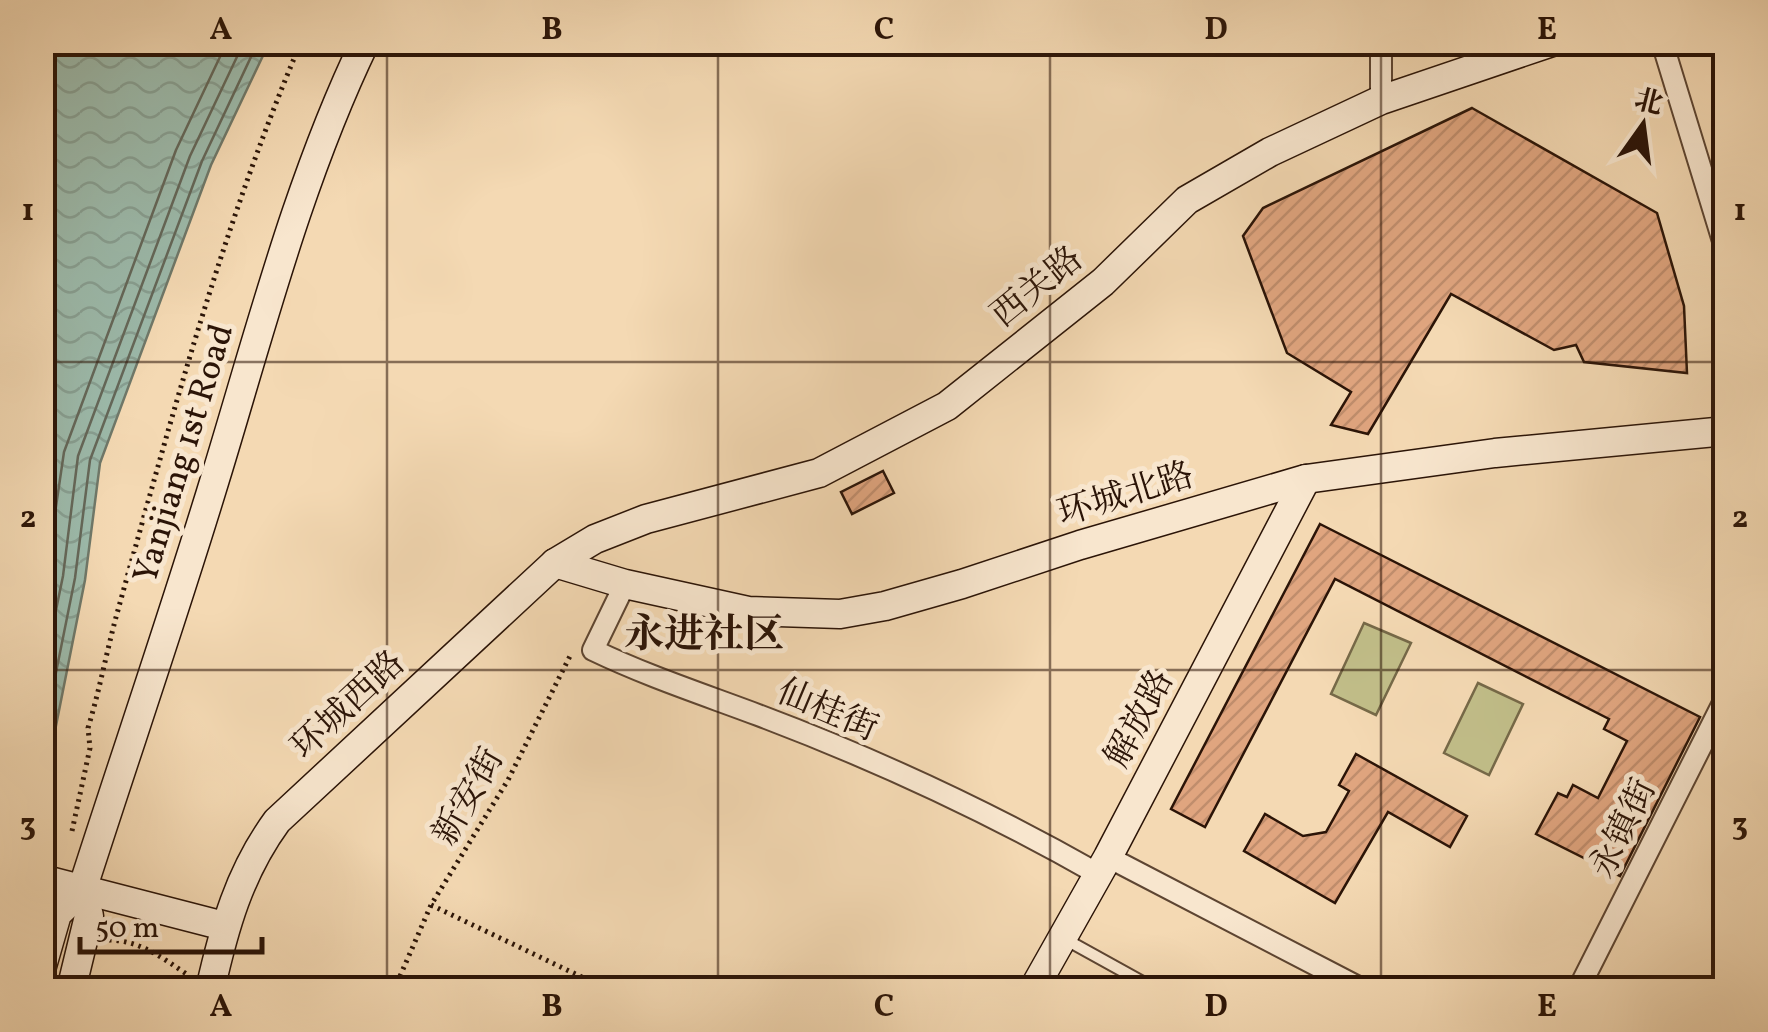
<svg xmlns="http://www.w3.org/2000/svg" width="1768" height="1032" viewBox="0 0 1768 1032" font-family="Vollkorn,'Noto Serif SC',serif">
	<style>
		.grass { fill: #c1be89; stroke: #766948; stroke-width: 2.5 }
		.water { fill: url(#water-waves); stroke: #6f7869; stroke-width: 2.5 }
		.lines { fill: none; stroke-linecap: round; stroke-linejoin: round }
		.shore { stroke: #646759; stroke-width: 2.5 }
		.building { fill: url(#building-hatch); stroke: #2b1407; stroke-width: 2.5 }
		.lane-casing { stroke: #5d4532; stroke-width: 14 }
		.street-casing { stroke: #5d4532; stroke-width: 24 }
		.secondary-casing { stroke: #2b1407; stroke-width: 31 }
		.path { stroke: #2b1407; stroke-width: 5; stroke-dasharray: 2.5 5; stroke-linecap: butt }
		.lane { stroke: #f8e6ce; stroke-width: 10 }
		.street { stroke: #f8e6ce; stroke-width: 20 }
		.secondary { stroke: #f8e6ce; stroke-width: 28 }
		.grid { fill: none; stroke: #2b1407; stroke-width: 2.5; stroke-opacity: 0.55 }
		.labels { text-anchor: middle; stroke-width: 10; stroke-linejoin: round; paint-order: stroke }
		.street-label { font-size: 35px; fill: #2b1407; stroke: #f8e6ce }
		.quarter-label { font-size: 40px; font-weight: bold; fill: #2b1407; stroke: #f8e6ce }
		.neatline { fill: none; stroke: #2b1407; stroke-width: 4 }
		.grid-label { font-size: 32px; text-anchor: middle; font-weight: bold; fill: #2b1407 }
	</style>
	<defs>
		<pattern id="water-waves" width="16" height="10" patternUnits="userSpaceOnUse" patternTransform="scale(2.5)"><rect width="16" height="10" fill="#9cbaab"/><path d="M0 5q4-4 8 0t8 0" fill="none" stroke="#879f92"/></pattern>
		<pattern id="building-hatch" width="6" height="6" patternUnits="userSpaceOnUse" patternTransform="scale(2.5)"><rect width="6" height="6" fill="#e0a57f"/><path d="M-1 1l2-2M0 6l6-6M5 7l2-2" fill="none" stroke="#c08d6c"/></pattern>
	</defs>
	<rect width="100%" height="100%" fill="#f4d9b3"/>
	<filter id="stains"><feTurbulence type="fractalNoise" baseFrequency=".002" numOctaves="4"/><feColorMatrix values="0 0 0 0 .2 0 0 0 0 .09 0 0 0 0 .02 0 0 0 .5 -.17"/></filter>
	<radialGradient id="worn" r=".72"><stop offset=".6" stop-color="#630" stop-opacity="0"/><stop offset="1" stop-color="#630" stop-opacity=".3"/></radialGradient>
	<g class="grass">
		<path d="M1364 623 1411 643 1376 715 1331 694Z"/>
		<path d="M1478 683 1523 704 1489 775 1444 753Z"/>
	</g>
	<path class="water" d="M43 42 269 43 211 165 100 463 85 580 43 791Z"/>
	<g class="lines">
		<g class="shore">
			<path d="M42 602 64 452 176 150 227 42"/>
			<path d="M42 678 63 576 78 456 190 156 244 42"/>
			<path d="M42 742 75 578 90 460 202 161 258 42"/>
		</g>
	</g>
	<g class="building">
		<path d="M1472 108 1657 213 1684 306 1687 373 1584 362 1576 345 1554 350 1451 294 1368 434 1331 425 1351 392 1287 353 1243 236 1263 208Z"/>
		<path d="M883 471 894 493 852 514 841 492Z"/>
		<path d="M1320 524 1700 717 1620 876 1536 834 1558 793 1567 797 1573 785 1598 798 1627 741 1604 729 1609 719 1335 579 1205 827 1171 809Z"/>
		<path d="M1356 754 1467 816 1450 847 1388 812 1335 903 1244 851 1265 814 1303 836 1326 832 1349 791 1339 785Z"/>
	</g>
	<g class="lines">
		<defs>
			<path id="lane" d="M1063 938 1157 990"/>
			<g id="street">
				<path d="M1662 42 1726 251"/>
				<path d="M1381 100V42"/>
				<path d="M625 584 593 650C647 676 702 694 758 715 875 759 989 812 1098 874"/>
				<path d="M1108 857 1364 990"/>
				<path d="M1578 990 1726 697"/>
			</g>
			<g id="secondary">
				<path d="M555 563 625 584 748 611 840 614 885 606 962 584 1080 545 1306 479 1495 453 1726 431"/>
				<path d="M42 879 224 926"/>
				<path d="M42 966 57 914 82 890C126 753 173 617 215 479 260 332 298 181 365 42"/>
				<path d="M71 990 89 916 82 890"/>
				<path d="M210 990C224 928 239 873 277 821L555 563 595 539 646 519 819 473 947 406 1103 282 1187 200 1270 152 1381 100 1552 42"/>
				<path d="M1033 990 1108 857 1306 479"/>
			</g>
		</defs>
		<use href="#lane" class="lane-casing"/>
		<use href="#street" class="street-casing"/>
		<use href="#secondary" class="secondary-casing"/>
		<g class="path">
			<path d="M72 831 90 748 88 728C100 689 107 649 118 610 171 419 223 225 301 42"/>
			<path d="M431 905 609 990"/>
			<path d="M109 940C142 941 162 958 188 975"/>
			<path d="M394 990 431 905 508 780 571 654"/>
			<path d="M577 990 583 977"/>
		</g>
		<use href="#lane" class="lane"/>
		<use href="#street" class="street"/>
		<use href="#secondary" class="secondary"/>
	</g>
	<path class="grid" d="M387 42V990M718 42V990M1050 42V990M1381 42V990M42 362H1726M42 670H1726"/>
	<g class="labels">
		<g class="street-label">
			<text transform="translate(1036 286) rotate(-39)" y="12">西关路</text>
			<text transform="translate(182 453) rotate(-73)" y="12">Yanjiang 1st Road</text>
			<text transform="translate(1125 493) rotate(-17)" y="12">环城北路</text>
			<text transform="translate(347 704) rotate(-43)" y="12">环城西路</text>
			<text transform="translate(828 709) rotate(23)" y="12">仙桂街</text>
			<text transform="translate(1138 718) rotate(-62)" y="12">解放路</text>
			<text transform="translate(467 796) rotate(-60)" y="12">新安街</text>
			<text transform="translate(1622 828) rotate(-64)" y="12">永镇街</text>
		</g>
		<g class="quarter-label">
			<text x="704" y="647">永进社区</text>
		</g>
	</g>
	<rect width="1768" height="1032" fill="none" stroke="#f4d9b3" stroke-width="110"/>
	<g transform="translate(1643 125) rotate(14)" stroke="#f8e6ce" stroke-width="8" paint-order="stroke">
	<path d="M0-8L18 38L0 25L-18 38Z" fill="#2b1407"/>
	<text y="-15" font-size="28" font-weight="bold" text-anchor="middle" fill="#2b1407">北</text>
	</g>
	<path d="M80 937v15h182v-15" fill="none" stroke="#2b1407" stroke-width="5"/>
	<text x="95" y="937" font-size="30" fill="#2b1407" stroke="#f8e6ce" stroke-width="8" paint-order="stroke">50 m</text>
	<rect x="55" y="55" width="1658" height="922" class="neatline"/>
	<g class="grid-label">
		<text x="221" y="39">A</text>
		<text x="552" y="39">B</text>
		<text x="884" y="39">C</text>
		<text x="1216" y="39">D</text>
		<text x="1547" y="39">E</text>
		<text x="28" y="220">1</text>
		<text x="1740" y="220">1</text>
		<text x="28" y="527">2</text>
		<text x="1740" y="527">2</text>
		<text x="28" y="835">3</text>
		<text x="1740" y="835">3</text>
		<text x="221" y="1016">A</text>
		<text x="552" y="1016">B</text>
		<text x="884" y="1016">C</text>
		<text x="1216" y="1016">D</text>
		<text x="1547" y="1016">E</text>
	</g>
	<rect width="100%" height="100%" filter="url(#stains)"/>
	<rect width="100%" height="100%" fill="url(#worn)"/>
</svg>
